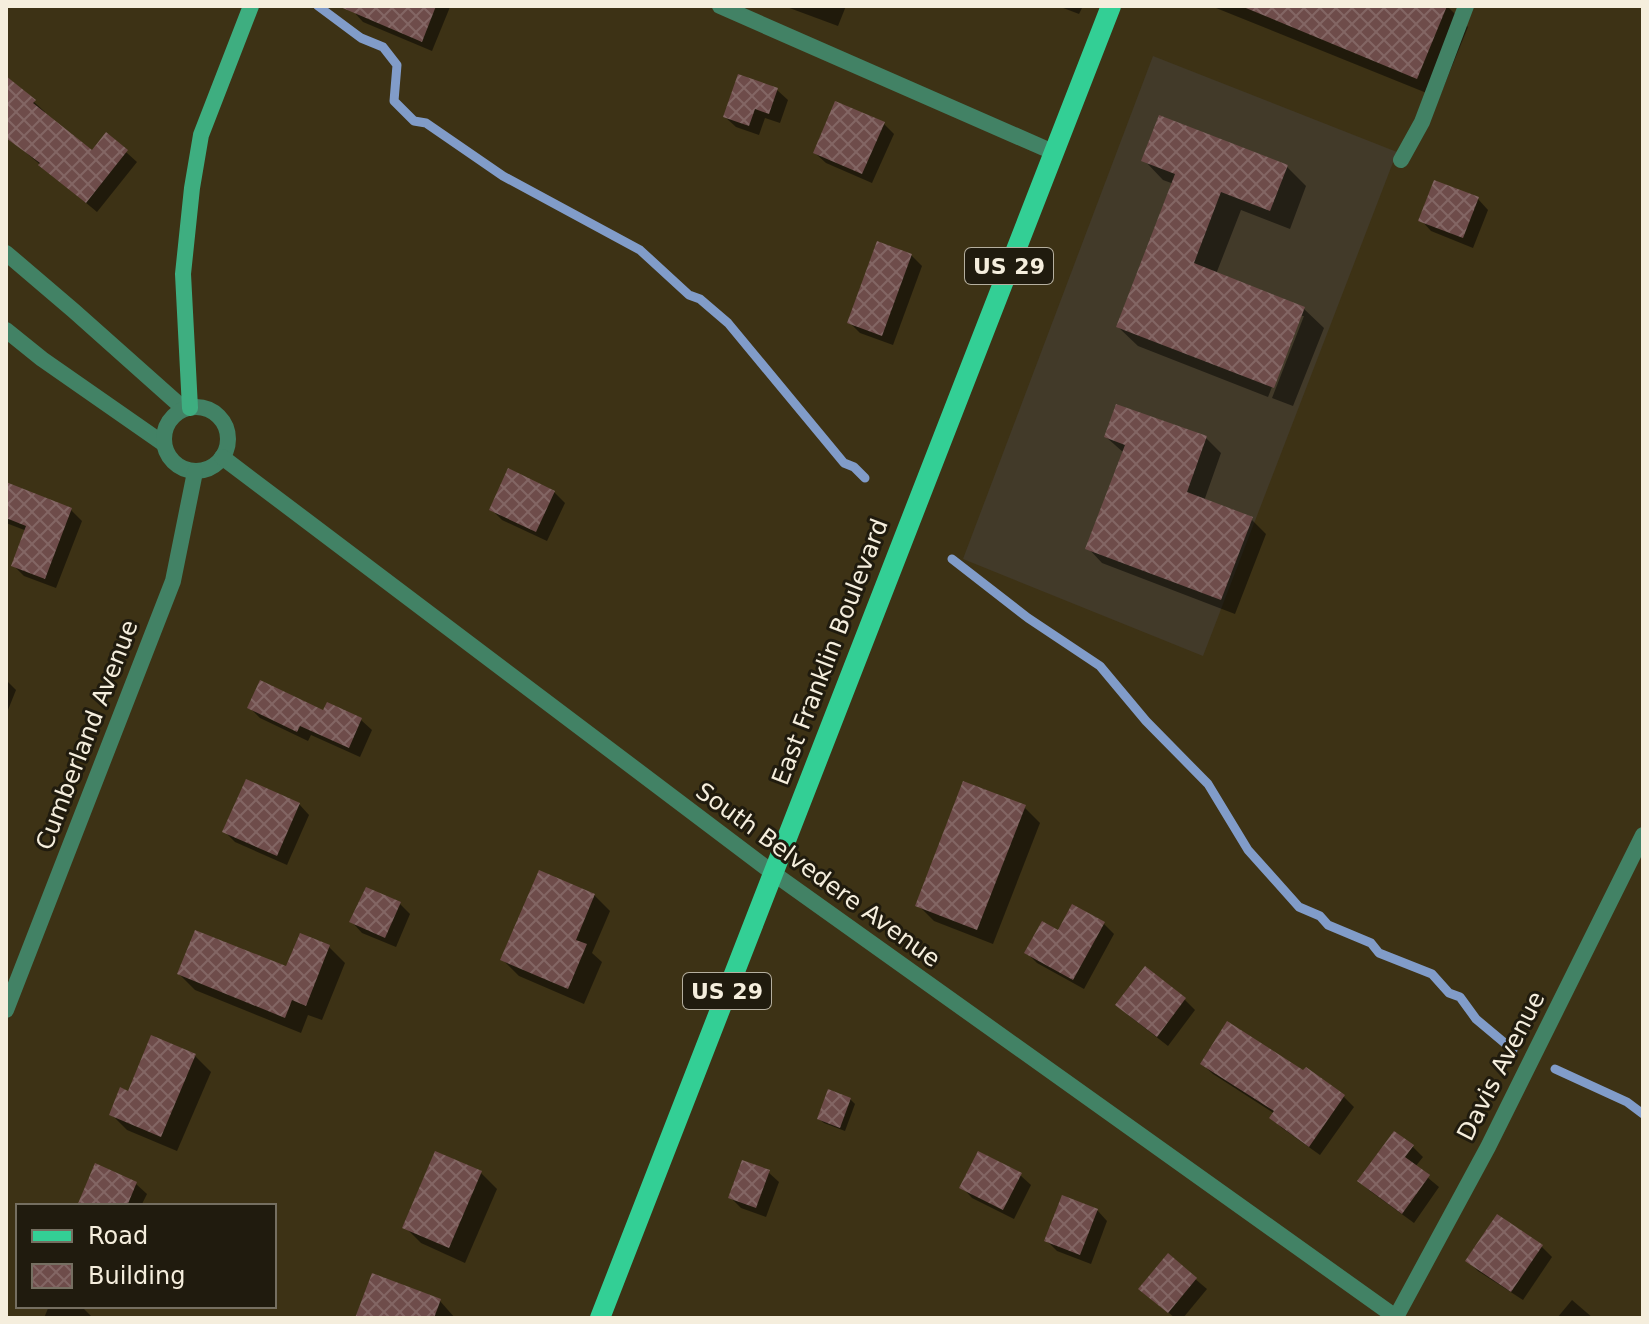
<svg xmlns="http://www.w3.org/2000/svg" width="1649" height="1324" viewBox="0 0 1649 1324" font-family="'DejaVu Sans',sans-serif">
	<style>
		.commercial { fill: #423a29 }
		.shadow { fill: #0007 }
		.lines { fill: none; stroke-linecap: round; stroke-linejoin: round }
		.stream { stroke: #819cc9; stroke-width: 9 }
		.building { fill: url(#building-cross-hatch) }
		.street { stroke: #428265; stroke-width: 16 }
		.secondary { stroke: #3eae80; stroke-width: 16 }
		.primary { stroke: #33cf95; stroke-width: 20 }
		.labels { text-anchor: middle; stroke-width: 6; stroke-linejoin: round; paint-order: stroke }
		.shield { fill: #201b0e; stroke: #b5af9f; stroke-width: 2 }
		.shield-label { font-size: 22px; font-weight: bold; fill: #f5eedd }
		.street-label { font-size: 24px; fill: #f5eedd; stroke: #201b0e }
	</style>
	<defs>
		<pattern id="building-cross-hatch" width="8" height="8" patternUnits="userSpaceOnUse" patternTransform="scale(2)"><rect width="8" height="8" fill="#6e4c4a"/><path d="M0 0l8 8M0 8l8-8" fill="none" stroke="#836664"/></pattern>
	</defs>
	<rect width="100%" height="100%" fill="#3d3215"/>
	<path class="commercial" d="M1153 56 1397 152 1203 656 963 559Z"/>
	<g class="shadow">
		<path d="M355 6H449L450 7 432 51 363 22 353 11Z"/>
		<path d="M784 6H846L838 26Z"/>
		<path d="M1058 6H1083L1079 14Z"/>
		<path d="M1211 6H1447L1468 27 1439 98Z"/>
		<path d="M6 79 34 102 45 112 43 114 92 153 107 135 137 162 97 212 6 136Z"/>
		<path d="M777 90 788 100 780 123 765 118 759 135 736 127 725 117Z"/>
		<path d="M884 124 894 134 872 183 826 163 815 153Z"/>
		<path d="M1144 160 1287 167 1306 186 1290 229 1241 210 1216 274 1304 309 1324 328 1293 406 1272 398 1304 316H1300L1268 397 1138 346 1118 327 1174 184 1163 180Z"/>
		<path d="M1478 199 1488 210 1473 248 1431 231 1421 220Z"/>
		<path d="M911 255 922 266 893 345 860 333 849 322Z"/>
		<path d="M1106 437 1206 438 1221 453 1204 501 1251 519 1266 534 1235 614 1102 563 1088 548 1124 453Z"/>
		<path d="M6 484 71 510 82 521 56 588 24 576 13 565 27 531 6 523Z"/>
		<path d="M554 492 565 503 547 541 502 520 491 509Z"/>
		<path d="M6 680 16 690 6 715Z"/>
		<path d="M249 707 324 713 361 720 372 730 360 757 311 735 308 741 260 718Z"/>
		<path d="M299 804 309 815 287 865 235 842 225 832Z"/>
		<path d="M1024 807 1040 823 993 944 934 921 918 905Z"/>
		<path d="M594 895 610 911 592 953 602 962 584 1004 519 976 503 960Z"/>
		<path d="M400 904 410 914 396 947 362 933 352 922Z"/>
		<path d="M1104 924 1114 934 1084 989 1037 963 1027 953 1058 933Z"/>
		<path d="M329 947 345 963 322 1020 308 1015 301 1033 195 990 179 974 287 969Z"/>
		<path d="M1145 969 1185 1000 1195 1010 1168 1046 1128 1015 1118 1005Z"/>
		<path d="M195 1056 211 1072 177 1151 127 1130 111 1114 129 1093Z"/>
		<path d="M1202 1064 1304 1073 1306 1070 1344 1097 1354 1107 1320 1155 1282 1128 1272 1118 1275 1114 1213 1074Z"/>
		<path d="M850 1099 855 1104 845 1131 824 1123 819 1119Z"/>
		<path d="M1412 1146 1423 1157 1415 1167 1439 1187 1414 1223 1370 1191 1360 1181Z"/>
		<path d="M768 1172 779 1182 766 1217 741 1208 730 1197Z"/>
		<path d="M481 1173 497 1189 465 1263 421 1243 405 1227Z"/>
		<path d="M1020 1175 1031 1185 1014 1219 972 1198 962 1187Z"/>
		<path d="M136 1184 147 1194 141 1206H79Z"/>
		<path d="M1097 1210 1107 1221 1091 1264 1057 1251 1047 1241Z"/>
		<path d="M1541 1246 1552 1257 1523 1300 1478 1271 1468 1261Z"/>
		<path d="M1168 1256 1207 1289 1183 1318H1175L1152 1299Z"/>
		<path d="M1572 1300 1593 1318H1557Z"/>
		<path d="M440 1301 455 1318H357Z"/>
		<path d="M49 1306H81L93 1318H44Z"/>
	</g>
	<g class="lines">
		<g class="stream">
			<path d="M318 6 361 38 383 47 397 65 394 101 414 121 426 123 503 176 640 250 689 295 700 299 728 323 844 463 854 467 865 478"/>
			<path d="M952 559 1028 618 1100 666 1146 721 1208 784 1248 850 1299 907 1320 916 1328 925 1371 943 1379 953 1432 974 1449 993 1460 997 1476 1019 1513 1050"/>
			<path d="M1555 1069 1627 1102 1643 1114"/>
		</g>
	</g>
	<g class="building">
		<path d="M338 6H436L422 42Z"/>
		<path d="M1241 6H1447L1417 79Z"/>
		<path d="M738 74 778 88 769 114 755 109 749 126 723 117Z"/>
		<path d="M6 76 36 100 33 103 92 150 106 132 128 150 86 203 38 165 40 163 6 138Z"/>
		<path d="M835 101 885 122 862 174 813 153Z"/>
		<path d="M1159 115 1288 165 1270 211 1221 192 1194 263 1305 307 1274 388 1116 327 1175 174 1141 161Z"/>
		<path d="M1434 180 1479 197 1463 238 1418 221Z"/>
		<path d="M877 241 912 254 882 336 847 323Z"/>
		<path d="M1116 404 1207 436 1187 492 1253 517 1221 600 1085 549 1125 445 1104 437Z"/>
		<path d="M508 468 555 491 536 532 489 510Z"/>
		<path d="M6 482 72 508 45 579 11 566 26 526 6 518Z"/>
		<path d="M260 680 323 710 327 702 362 718 349 748 300 726 297 732 247 708Z"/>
		<path d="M246 779 300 803 277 856 222 832Z"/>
		<path d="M963 781 1026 805 977 930 915 906Z"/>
		<path d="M539 870 595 894 576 940 587 944 568 989 500 960Z"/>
		<path d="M366 887 401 902 385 938 349 922Z"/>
		<path d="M1072 904 1105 922 1073 980 1024 953 1042 921 1058 930Z"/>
		<path d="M195 930 286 966 300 933 330 945 306 1006 292 1000 285 1018 177 974Z"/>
		<path d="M1145 966 1186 998 1157 1037 1115 1005Z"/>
		<path d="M1227 1021 1303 1070 1306 1067 1345 1095 1309 1147 1269 1118 1274 1111 1200 1064Z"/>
		<path d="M151 1035 196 1054 161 1137 109 1115 120 1087 128 1091Z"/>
		<path d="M828 1089 851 1098 840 1128 817 1119Z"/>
		<path d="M1394 1131 1414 1145 1405 1157 1430 1175 1402 1214 1357 1181Z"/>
		<path d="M435 1151 482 1171 449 1248 402 1228Z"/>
		<path d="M978 1151 1022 1173 1003 1210 959 1188Z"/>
		<path d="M742 1160 770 1170 756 1208 728 1198Z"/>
		<path d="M95 1163 137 1182 127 1206H77Z"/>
		<path d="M1062 1195 1098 1209 1080 1255 1044 1241Z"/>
		<path d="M1497 1214 1543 1245 1511 1292 1465 1261Z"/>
		<path d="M1168 1253 1197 1278 1168 1313 1138 1289Z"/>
		<path d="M372 1273 441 1299 434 1318H355Z"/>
	</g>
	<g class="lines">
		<g class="street">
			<path d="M720 6 1053 152"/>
			<path d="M1401 160 1422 122 1466 6"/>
			<path d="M6 253 74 311 184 409"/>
			<path d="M6 330 42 359 164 444"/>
			<circle cx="196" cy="439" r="32"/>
			<path d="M222 457 773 873 1397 1318"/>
			<path d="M6 1010 173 581 195 472"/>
			<path d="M1396 1317 1488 1147 1643 835"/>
		</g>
		<path class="secondary" d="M190 408 183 274 192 188 201 135 251 6"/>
		<path class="primary" d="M600 1318 1111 6"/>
	</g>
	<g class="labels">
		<g class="shield">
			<rect x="965" y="248" width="88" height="36" rx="6"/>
			<rect x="683" y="973" width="88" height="36" rx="6"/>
		</g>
		<g class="shield-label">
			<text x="1009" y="274">US 29</text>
			<text x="727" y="999">US 29</text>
		</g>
		<g class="street-label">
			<text transform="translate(830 652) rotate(-69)" y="8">East Franklin Boulevard</text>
			<text transform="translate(87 735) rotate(-69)" y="8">Cumberland Avenue</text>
			<text transform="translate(818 875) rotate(36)" y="8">South Belvedere Avenue</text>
			<text transform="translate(1501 1066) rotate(-63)" y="8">Davis Avenue</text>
		</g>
	</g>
	<rect width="1649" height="1324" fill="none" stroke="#f5eedd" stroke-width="16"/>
	<rect x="16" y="1204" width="260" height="104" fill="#201b0e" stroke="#756f61" stroke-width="2"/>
	<rect x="32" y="1230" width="40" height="12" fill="#33cf95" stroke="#756f61" stroke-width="2"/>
	<text x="88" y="1244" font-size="24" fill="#f5eedd">Road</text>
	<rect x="32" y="1264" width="40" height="24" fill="url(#building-cross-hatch)" stroke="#756f61" stroke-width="2"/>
	<text x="88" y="1284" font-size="24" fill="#f5eedd">Building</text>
</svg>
